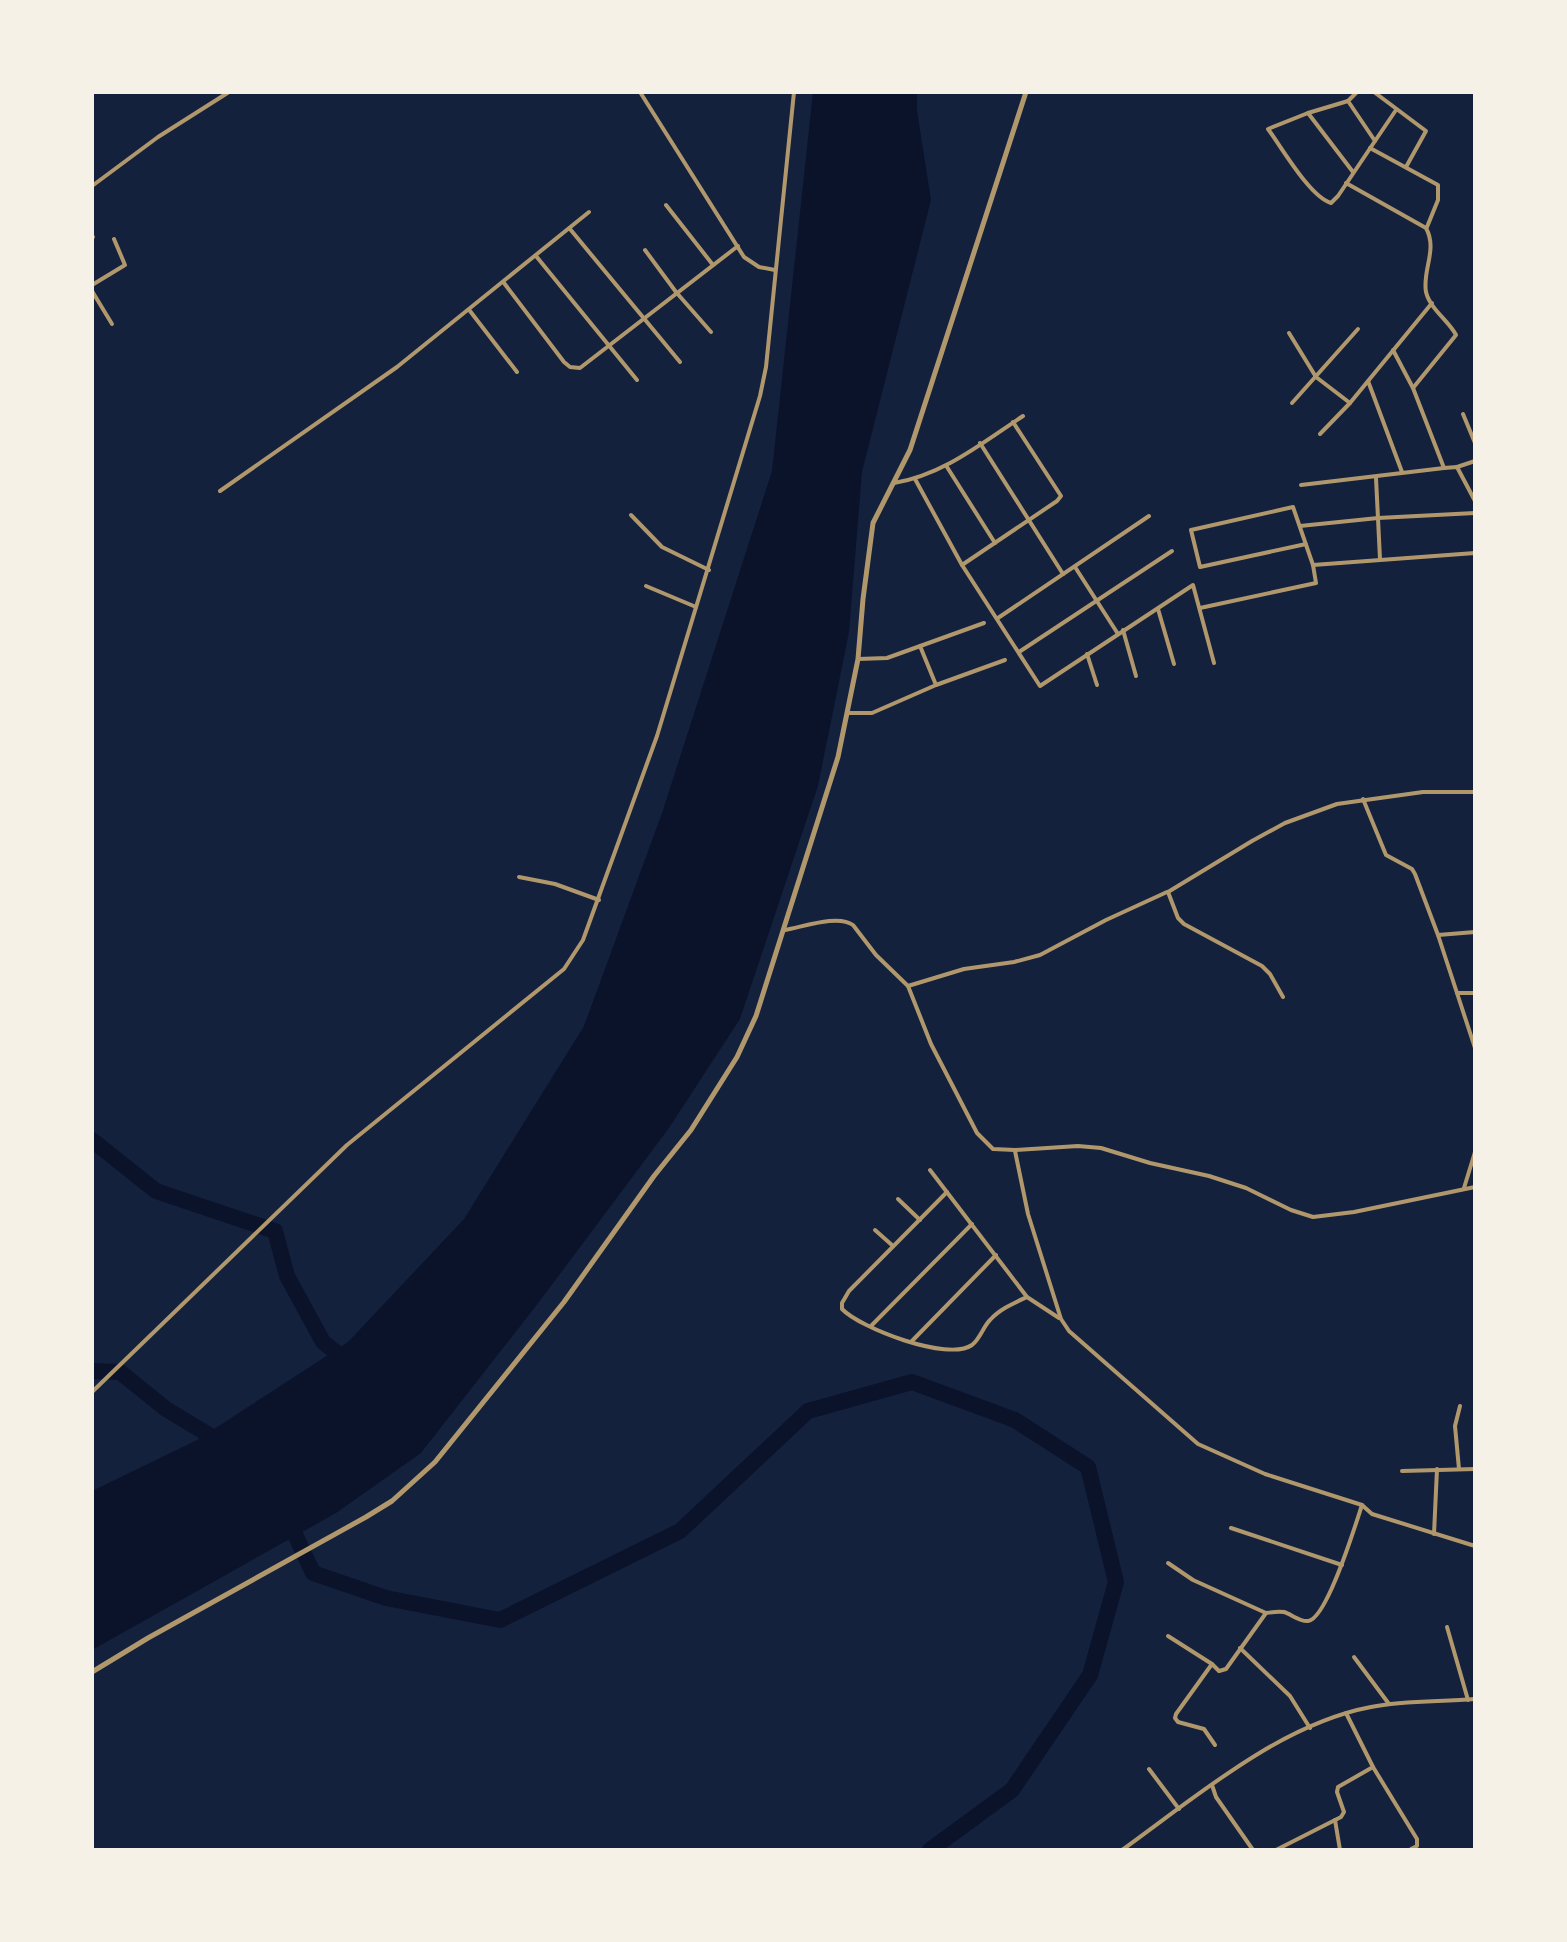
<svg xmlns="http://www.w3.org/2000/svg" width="1567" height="1942" viewBox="0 0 1567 1942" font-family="'Zilla Slab',serif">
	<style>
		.water { fill: #0b132b }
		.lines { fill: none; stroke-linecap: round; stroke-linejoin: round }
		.river { stroke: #0b132b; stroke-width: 16 }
		.minor { stroke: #b1986c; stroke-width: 4 }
		.tertiary { stroke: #b1986c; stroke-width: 5 }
	</style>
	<rect width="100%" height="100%" fill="#14213d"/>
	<path class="water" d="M813 92H917V110L931 200 862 472 849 632 818 786 740 1019 669 1128 539 1302 421 1453 336 1513 92 1650V1491L197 1440 348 1342 464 1219 584 1026 662 813 772 471Z"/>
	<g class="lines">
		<g class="river">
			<path d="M92 1140 156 1191 275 1231 287 1276 323 1342 351 1364"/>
			<path d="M92 1371 120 1372 166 1409 224 1444"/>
			<path d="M286 1515 313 1573 386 1598 500 1620 680 1531 808 1411 912 1382 1015 1420 1088 1467 1116 1582 1090 1675 1012 1790 930 1850"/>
		</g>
		<g class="minor">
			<path d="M640 92 744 257 759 267 775 270"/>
			<path d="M1374 92 1426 131 1406 167"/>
			<path d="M1308 113 1348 101"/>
			<path d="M1375 141 1396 110"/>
			<path d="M1370 148 1438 185V200L1427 227"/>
			<path d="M1353 172 1308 113 1268 129C1282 148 1310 197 1331 203L1338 196 1375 141 1348 101 1357 92"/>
			<path d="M1346 183 1426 228C1438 250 1422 270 1426 292 1430 309 1449 321 1456 335L1413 388"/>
			<path d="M92 186 158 137 229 92"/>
			<path d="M666 205 713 265"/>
			<path d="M570 229 680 362"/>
			<path d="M92 237H93"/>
			<path d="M645 250 676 292 711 332"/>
			<path d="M536 256 637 380"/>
			<path d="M504 283 564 362 570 367 580 368 738 246"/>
			<path d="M92 285 125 265 114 239"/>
			<path d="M92 291 112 324"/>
			<path d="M470 311 517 372"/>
			<path d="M1289 333 1316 377 1350 403"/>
			<path d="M1393 350 1413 388 1444 468 1457 467 1475 501"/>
			<path d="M1368 381 1402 472"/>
			<path d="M1292 403 1358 329"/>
			<path d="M1463 414 1475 443"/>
			<path d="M1320 434 1350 403 1432 303"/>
			<path d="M980 443 1063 574"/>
			<path d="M947 467 995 543"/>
			<path d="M1457 467 1475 461"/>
			<path d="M1376 478 1380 559"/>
			<path d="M915 479 962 565 1040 686 1193 585 1214 663"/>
			<path d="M894 483C943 475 982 443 1023 416"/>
			<path d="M1301 485 1444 468"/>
			<path d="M220 491 397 367 589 212"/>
			<path d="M631 515 662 547 709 570"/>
			<path d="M1300 526 1378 518 1475 513"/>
			<path d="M1306 544 1200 567 1191 530 1293 507 1313 565 1475 553"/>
			<path d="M962 565 1057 501 1061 496 1013 422"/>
			<path d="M1075 567 1118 634"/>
			<path d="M646 586 696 607"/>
			<path d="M1200 608 1316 583 1313 565"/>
			<path d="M1158 609 1174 664"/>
			<path d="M998 618 1149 516"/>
			<path d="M1123 630 1136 676"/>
			<path d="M1019 652 1172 551"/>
			<path d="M1087 654 1097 685"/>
			<path d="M858 659 887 658 984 623"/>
			<path d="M936 685 1005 660"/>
			<path d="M847 713H872L936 685 920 646"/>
			<path d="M1363 799 1386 855 1412 869 1415 874 1438 935 1475 932"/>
			<path d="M519 877 555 884 599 900"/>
			<path d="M785 930C803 927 838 914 853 925L876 955 908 986 931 1044 977 1133 993 1149 1015 1150 1078 1146 1101 1148 1150 1163 1209 1176 1246 1188 1291 1210 1313 1217 1354 1212 1475 1187"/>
			<path d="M1438 935 1457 993H1475"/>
			<path d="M908 986 964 969 1014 962 1040 955 1106 920 1167 892"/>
			<path d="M1457 993 1475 1048"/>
			<path d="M1283 997 1270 974 1262 966 1184 924 1178 918 1168 892 1252 841 1285 823 1337 804 1423 792H1475"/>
			<path d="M1015 1151 1028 1214 1061 1319 1069 1331 1198 1444 1265 1474 1362 1505 1372 1514 1475 1546"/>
			<path d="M930 1170 1027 1297 1059 1318"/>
			<path d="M1464 1188 1475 1152"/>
			<path d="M947 1192 849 1291 842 1303V1309C860 1328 948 1362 972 1345 980 1339 983 1327 990 1320 1000 1309 1014 1303 1027 1297"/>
			<path d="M898 1199 920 1220"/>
			<path d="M875 1230 893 1246"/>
			<path d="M871 1326 972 1224"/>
			<path d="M911 1342 996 1255"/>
			<path d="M92 1392 347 1145 564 969 583 940 657 736 760 396 766 367 794 92"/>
			<path d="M1459 1469 1455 1426 1460 1406"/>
			<path d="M1402 1471 1475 1469"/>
			<path d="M1231 1528 1342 1565"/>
			<path d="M1434 1534 1437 1469"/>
			<path d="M1168 1563 1193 1580 1266 1613"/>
			<path d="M1447 1627 1468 1700"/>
			<path d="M1168 1636 1212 1664"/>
			<path d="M1240 1648 1290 1696 1310 1728"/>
			<path d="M1354 1657 1389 1704"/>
			<path d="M1215 1745 1204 1729 1178 1722 1175 1718 1176 1714 1212 1664 1219 1671 1226 1669 1266 1613C1272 1612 1278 1611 1284 1612 1291 1614 1300 1622 1308 1621 1327 1619 1356 1523 1362 1505"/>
			<path d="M1373 1767 1417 1839V1846L1411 1849"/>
			<path d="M1149 1769 1179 1809"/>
			<path d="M1212 1785 1216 1797 1253 1850"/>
			<path d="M1335 1820 1340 1850"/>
			<path d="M1122 1850C1196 1797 1280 1724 1371 1707 1405 1700 1440 1702 1475 1699"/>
			<path d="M1276 1850 1341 1817 1344 1812 1337 1792 1338 1787 1373 1767 1346 1713"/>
		</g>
		<path class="tertiary" d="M92 1672 148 1638 366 1517 392 1501 435 1462 564 1302 654 1176 691 1130 737 1057 756 1016 838 757 858 659 863 599 873 523 910 450 1026 92"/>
	</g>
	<rect width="1567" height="1942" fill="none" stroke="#f6f1e7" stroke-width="188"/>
</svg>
